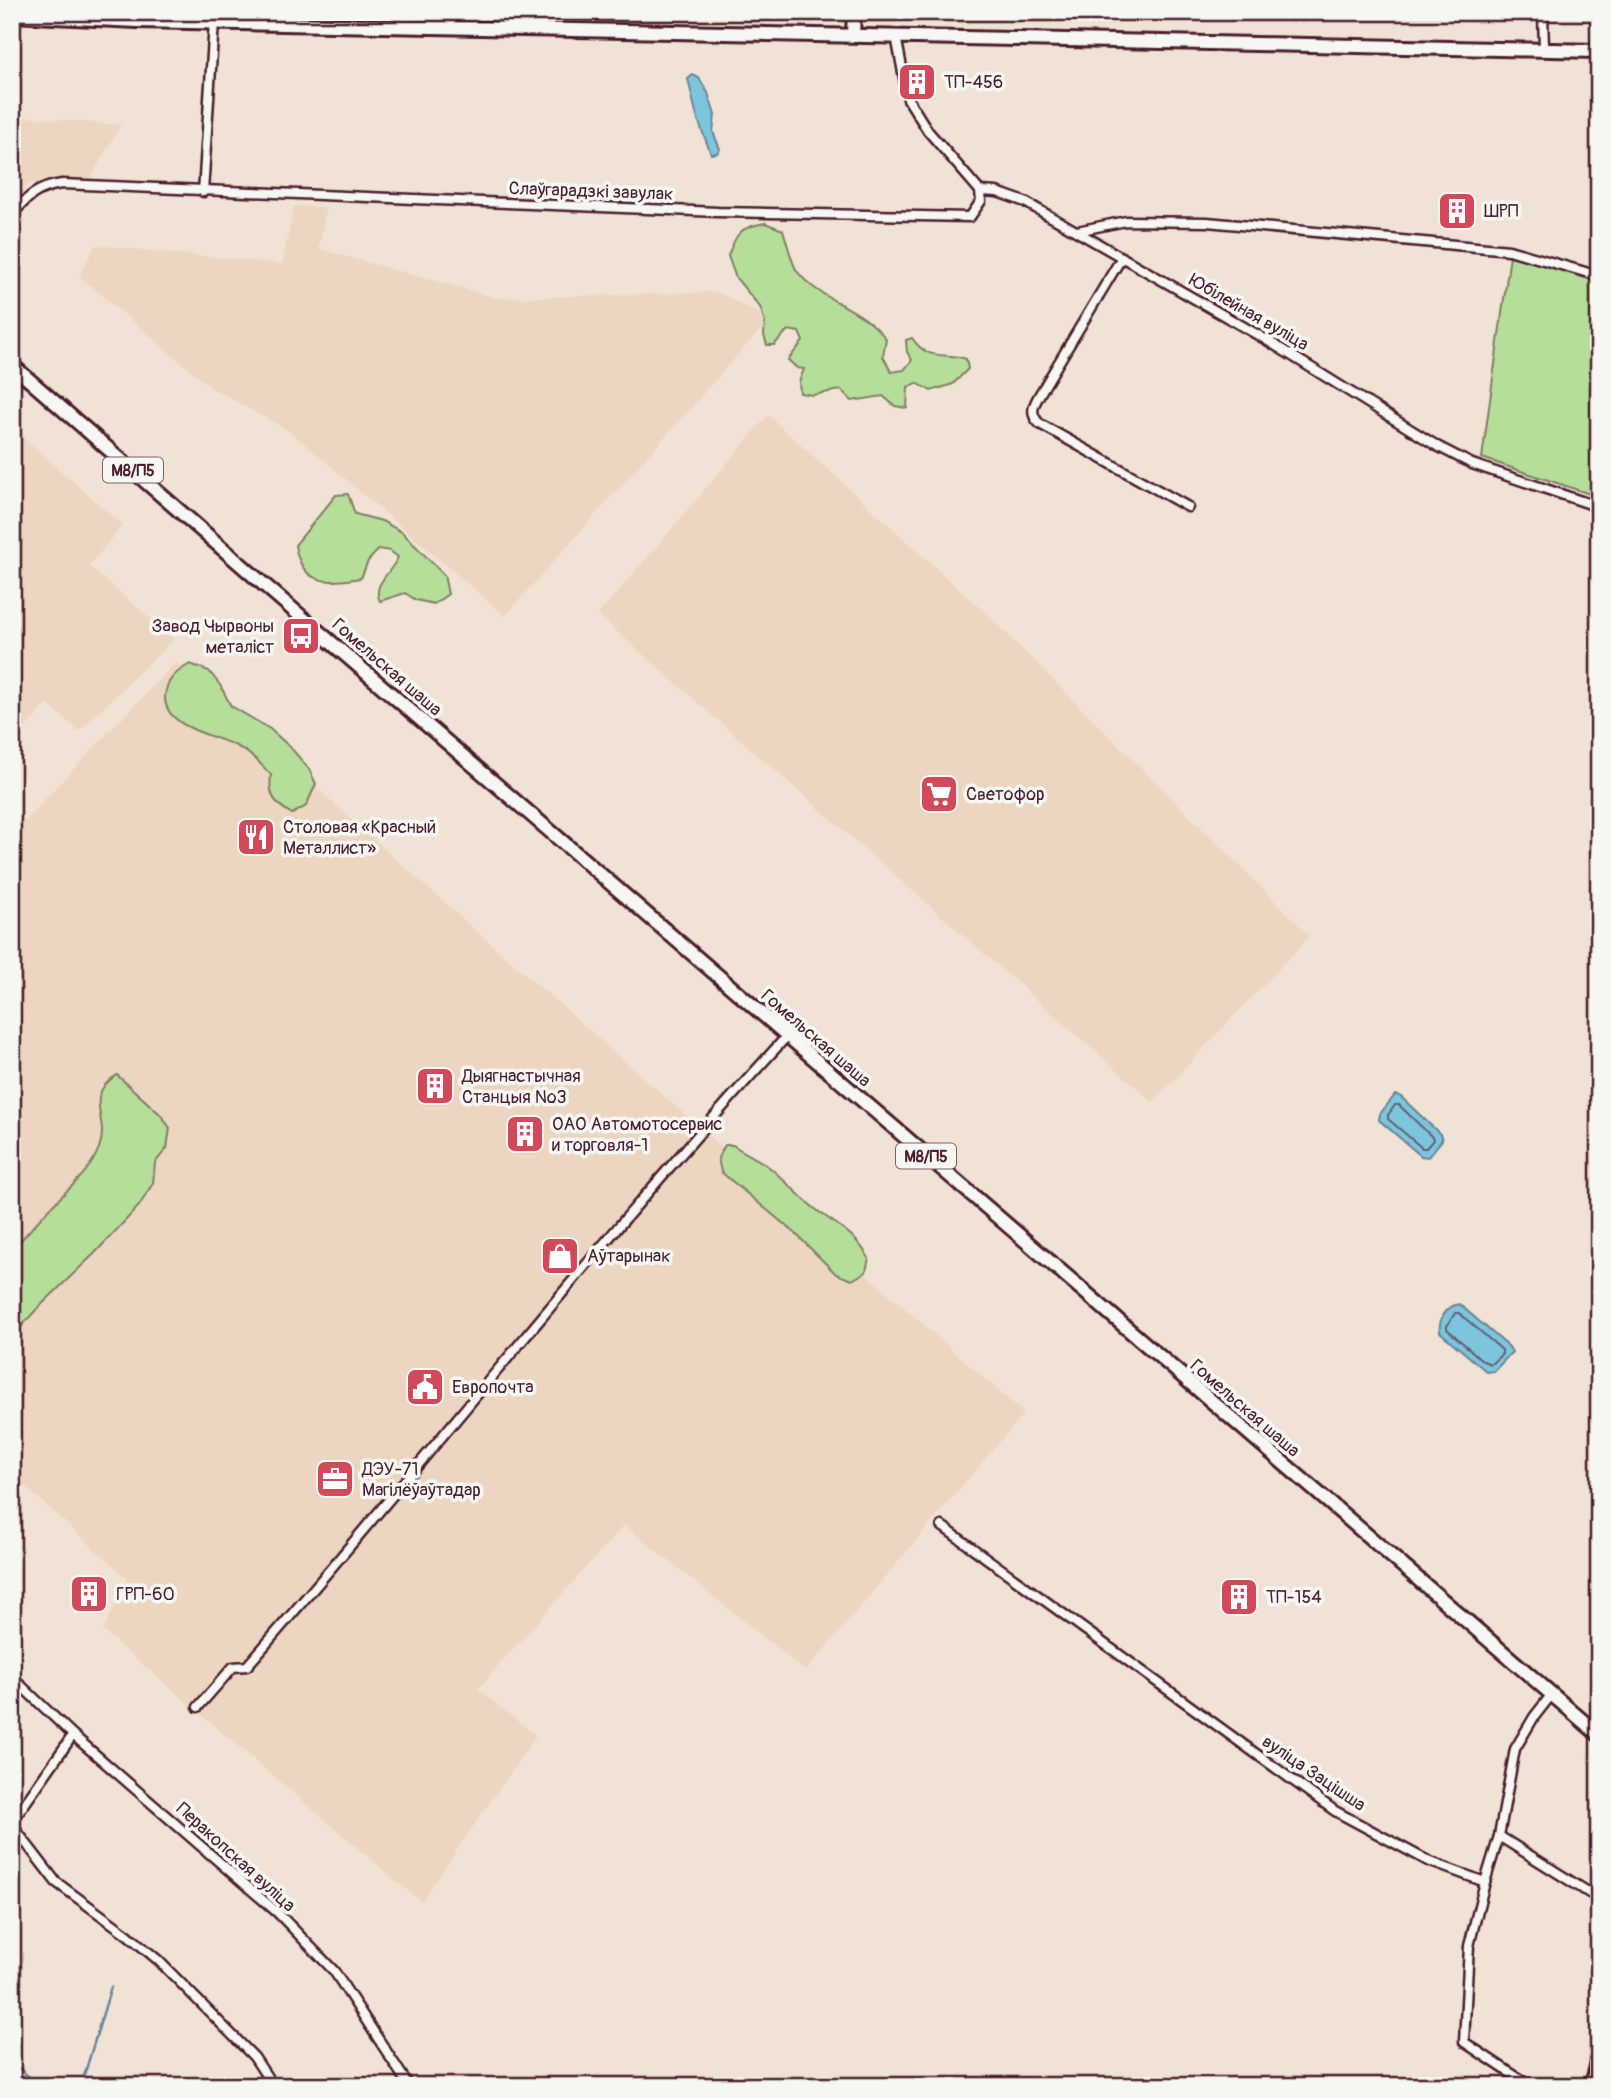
<svg xmlns="http://www.w3.org/2000/svg" width="1611" height="2098" viewBox="0 0 1611 2098" font-family="Pangolin,sans-serif">
	<style>
		.built { fill: #ecd6c1 }
		.green { fill: #b5de9a; stroke: #807e62; stroke-width: 2 }
		.water { fill: #7dc5dd; stroke: #698396; stroke-width: 2 }
		.lines { fill: none; stroke-linecap: round; stroke-linejoin: round }
		.shore { stroke: #5e6172; stroke-width: 2 }
		.stream { stroke: #698396; stroke-width: 2.5 }
		.minor-casing { stroke: #4a1f2b; stroke-width: 13 }
		.secondary-casing { stroke: #4a1f2b; stroke-width: 18 }
		.primary-casing { stroke: #4a1f2b; stroke-width: 18 }
		.minor { stroke: #f6f6f2; stroke-width: 8 }
		.secondary { stroke: #f6f6f2; stroke-width: 12 }
		.primary { stroke: #f6f6f2; stroke-width: 12 }
		.labels { text-anchor: middle; stroke-width: 7; stroke-linejoin: round; paint-order: stroke }
		.shield { fill: #f6f6f2; stroke: #7e6067; stroke-width: 2 }
		.shield-label { font-size: 16px; font-weight: bold; fill: #4a1f2b }
		.poi-label { font-size: 18px; fill: #4a1f2b; stroke: #f6f6f2; text-anchor: start }
		.street-label { font-size: 18px; fill: #4a1f2b; stroke: #f6f6f2 }
	</style>
	<rect width="100%" height="100%" fill="#f0e3d5"/>
	<filter id="ink" filterUnits="userSpaceOnUse"><feTurbulence type="fractalNoise" baseFrequency=".0143" numOctaves="2"/><feDisplacementMap in="SourceGraphic" scale="14" xChannelSelector="R" yChannelSelector="G"/><feConvolveMatrix kernelMatrix="1 2 1 2 8 2 1 2 1" color-interpolation-filters="sRGB"/></filter>
	<g filter="url(#ink)">
		<g class="built">
			<path d="M12 116 53 119 121 125 90 179 57 178 29 184 17 197 12 196Z"/>
			<path d="M294 206 326 207 319 249 498 298 717 292 770 319 505 616 292 433 210 387 79 276 95 245 282 264Z"/>
			<path d="M768 415 990 617 1310 936 1153 1102 598 615Z"/>
			<path d="M12 428 123 525 89 566 174 639 79 731 47 704 12 742Z"/>
			<path d="M176 662 465 921 1024 1413 806 1671 624 1525 478 1689 536 1736 421 1902 103 1631 127 1578 12 1475V837L41 803Z"/>
		</g>
		<g class="green">
			<path d="M765 223 783 230C786 239 792 264 797 271 819 301 863 307 886 339L883 356 891 372 904 370 912 360 907 352 906 340 912 338C929 363 943 351 966 359L968 369 953 384 931 391 917 383 908 387 907 408 895 406 883 396 852 401 841 390 812 395 800 393 799 382 804 369 797 368 788 360 803 341 799 332 788 330 774 345H767L764 335 765 322 760 307 736 278 728 256C736 233 740 227 765 223Z"/>
			<path d="M1510 255 1599 280V497L1482 458Z"/>
			<path d="M348 494 355 514 382 521 402 532 444 575 448 594 434 604 416 600 405 593 380 601C371 585 392 572 398 557L390 551 379 549 368 561 361 578C328 583 302 587 295 545L336 495Z"/>
			<path d="M190 664 209 671 220 685 231 706 270 729 291 748 309 769 316 784 306 806 292 814C275 804 268 796 271 775 260 763 252 754 238 747 216 735 164 728 165 697 166 680 176 672 190 664Z"/>
			<path d="M117 1075 160 1114 170 1128 167 1148 155 1163 153 1183 139 1206 95 1253 35 1311 12 1337V1251C26 1234 40 1218 56 1202 74 1183 89 1173 99 1148 111 1119 81 1097 117 1075Z"/>
			<path d="M725 1145H733C744 1153 759 1159 769 1167 785 1180 798 1195 814 1208 838 1227 851 1229 869 1258L866 1272 852 1280 836 1274 796 1234 721 1172 718 1158Z"/>
		</g>
		<g class="water">
			<path d="M693 75 699 78 708 93 715 115 713 132 720 149 717 153 711 154 697 117 688 79Z"/>
			<path d="M1395 1095 1400 1096 1440 1134 1442 1140 1428 1157 1421 1156 1379 1120 1380 1114Z"/>
			<path d="M1459 1304 1509 1347 1512 1352 1494 1371 1487 1372 1440 1332C1438 1320 1446 1306 1459 1304Z"/>
		</g>
		<g class="lines">
			<g class="shore">
				<path d="M1395 1105H1399L1432 1137 1433 1140 1426 1148H1422L1388 1119V1115Z"/>
				<path d="M1455 1313H1459L1502 1350V1354L1491 1364 1483 1361 1447 1329V1326Z"/>
			</g>
			<g class="stream">
				<path d="M12 2062 39 2086"/>
				<path d="M81 2086 111 1987"/>
			</g>
			<defs>
				<g id="minor">
					<path d="M1543 12 1544 50"/>
					<path d="M980 191 997 192 1025 202 1265 339 1437 446 1472 464 1599 507"/>
					<path d="M203 192 214 22"/>
					<path d="M12 215C27 197 38 187 62 184L718 212 970 217 981 201 980 191 928 131 908 99 896 36"/>
					<path d="M1077 231 1126 221 1207 222 1509 250 1599 276"/>
					<path d="M1122 257 1041 392C1034 404 1028 413 1040 424L1188 507"/>
					<path d="M942 1526 1335 1811 1428 1861 1485 1882 1469 1946 1464 2042 1530 2086"/>
					<path d="M12 1677 73 1735 278 1913 334 1971 409 2086"/>
					<path d="M198 1707 233 1667 247 1666C429 1458 600 1239 787 1036"/>
					<path d="M12 1822 73 1735"/>
					<path d="M12 1825 56 1882 128 1935 158 1960 254 2057 273 2086"/>
					<path d="M1499 1836 1599 1899"/>
					<path d="M1485 1882 1499 1836 1515 1749 1534 1717 1552 1694"/>
					<path d="M1589 2086 1599 2049"/>
				</g>
				<path id="secondary" d="M853 35 854 12"/>
				<g id="primary">
					<path d="M12 15 137 21 1599 51"/>
					<path d="M12 365 254 576 1599 1735"/>
				</g>
			</defs>
			<use href="#minor" class="minor-casing"/>
			<use href="#secondary" class="secondary-casing"/>
			<use href="#primary" class="primary-casing"/>
			<use href="#minor" class="minor"/>
			<use href="#secondary" class="secondary"/>
			<use href="#primary" class="primary"/>
		</g>
	</g>
	<defs>
		<symbol id="building-square" viewBox="-11 -11 22 22"><rect x="-9" y="-9" width="18" height="18" rx="4" fill="#d1495b" stroke="#f6f6f2"/><path d="M-4-6H4V6H1V3H-1V6H-4ZM-2.5-4.3h1.7v1.8h-1.7ZM.8-4.3h1.7v1.8H.8ZM-2.5-1h1.7V.8h-1.7ZM.8-1h1.7V.8H.8Z" fill="#fff"/></symbol>
		<symbol id="bus-square" viewBox="-11 -11 22 22"><rect x="-9" y="-9" width="18" height="18" rx="4" fill="#d1495b" stroke="#f6f6f2"/><path d="M-5-6H5V4H4V6H2V4H-2V6H-4V4H-5ZM-3.5-4V0h7V-4ZM-3.5 1.2v1.5H-2V1.2ZM2 1.2v1.5H3.5V1.2Z" fill="#fff"/></symbol>
		<symbol id="supermarket-square" viewBox="-11 -11 22 22"><rect x="-9" y="-9" width="18" height="18" rx="4" fill="#d1495b" stroke="#f6f6f2"/><path d="M-6-5.5h2.5l.6 2H6L4.5 2H-2.5L-4.4-4H-6ZM-1.5 3.2a1.3 1.3 0 1 0 .1 0ZM3 3.2a1.3 1.3 0 1 0 .1 0Z" fill="#fff"/></symbol>
		<symbol id="restaurant-square" viewBox="-11 -11 22 22"><rect x="-9" y="-9" width="18" height="18" rx="4" fill="#d1495b" stroke="#f6f6f2"/><path d="M-5-6h1v4h1v-4h1v4h1v-4h1v5L-1.5 .5V6h-2V.5L-5-1ZM5-6V6H3V1.5H1.5Q1.5-4 5-6Z" fill="#fff"/></symbol>
		<symbol id="shop-square" viewBox="-11 -11 22 22"><rect x="-9" y="-9" width="18" height="18" rx="4" fill="#d1495b" stroke="#f6f6f2"/><path d="M-5-2.5h2.3a2.7 3.5 0 0 1 5.4 0H5L5.5 6h-11ZM-1.5-2.5h3a1.5 2.3 0 0 0-3 0Z" fill="#fff"/></symbol>
		<symbol id="civic-square" viewBox="-11 -11 22 22"><rect x="-9" y="-9" width="18" height="18" rx="4" fill="#d1495b" stroke="#f6f6f2"/><path d="M-.6-6.5H3V-4.5H.6V-3L4-1V1h2V6H-6V1h2V-1L-.6-3ZM-1.2 2.5V6h2.4V2.5Z" fill="#fff"/></symbol>
		<symbol id="office-square" viewBox="-11 -11 22 22"><rect x="-9" y="-9" width="18" height="18" rx="4" fill="#d1495b" stroke="#f6f6f2"/><path d="M-6-3h4V-5.5h4V-3h4V5H-6ZM-1-4.5V-3h2v-1.5ZM-6 0V1H6V0Z" fill="#fff"/></symbol>
	</defs>
	<g fill-rule="evenodd">
		<use href="#building-square" x="895" y="60" width="44" height="44"/>
		<use href="#building-square" x="1435" y="189" width="44" height="44"/>
		<use href="#bus-square" x="279" y="614" width="44" height="44"/>
		<use href="#supermarket-square" x="917" y="772" width="44" height="44"/>
		<use href="#restaurant-square" x="234" y="815" width="44" height="44"/>
		<use href="#building-square" x="413" y="1064" width="44" height="44"/>
		<use href="#building-square" x="503" y="1112" width="44" height="44"/>
		<use href="#shop-square" x="538" y="1234" width="44" height="44"/>
		<use href="#civic-square" x="403" y="1365" width="44" height="44"/>
		<use href="#office-square" x="313" y="1457" width="44" height="44"/>
		<use href="#building-square" x="67" y="1572" width="44" height="44"/>
		<use href="#building-square" x="1217" y="1575" width="44" height="44"/>
	</g>
	<g class="labels">
		<g class="shield">
			<rect x="103" y="457.5" width="60" height="25" rx="5"/>
			<rect x="896" y="1143.5" width="60" height="25" rx="5"/>
		</g>
		<g class="shield-label">
			<text x="133" y="476">М8/П5</text>
			<text x="926" y="1162">М8/П5</text>
		</g>
		<g class="poi-label">
			<text x="944" y="88">ТП-456</text>
			<text x="1484" y="217">ШРП</text>
			<text x="274" y="632" text-anchor="end">Завод Чырвоны<tspan x="274" dy="21">металіст</tspan></text>
			<text x="966" y="800">Светофор</text>
			<text x="283" y="833">Столовая «Красный<tspan x="283" dy="21">Металлист»</tspan></text>
			<text x="462" y="1082">Дыягнастычная<tspan x="462" dy="21">Станцыя №3</tspan></text>
			<text x="552" y="1130">ОАО Автомотосервис<tspan x="552" dy="21">и торговля-1</tspan></text>
			<text x="587" y="1262">Аўтарынак</text>
			<text x="452" y="1393">Европочта</text>
			<text x="362" y="1475">ДЭУ-71<tspan x="362" dy="21">Магілёўаўтадар</tspan></text>
			<text x="116" y="1600">ГРП-60</text>
			<text x="1266" y="1603">ТП-154</text>
		</g>
		<g class="street-label">
			<text transform="translate(591 191) rotate(2)" y="6">Слаўгарадзкі завулак</text>
			<text transform="translate(1249 312) rotate(30)" y="6">Юбілейная вуліца</text>
			<text transform="translate(387 667) rotate(41)" y="6">Гомельская шаша</text>
			<text transform="translate(816 1038) rotate(41)" y="6">Гомельская шаша</text>
			<text transform="translate(1245 1408) rotate(41)" y="6">Гомельская шаша</text>
			<text transform="translate(1314 1773) rotate(34)" y="6">вуліца Зацішша</text>
			<text transform="translate(236 1857) rotate(42)" y="6">Перакопская вуліца</text>
		</g>
	</g>
	<rect width="1611" height="2098" fill="none" stroke="#f6f6f2" stroke-width="42"/>
	<rect x="21" y="21" width="1569" height="2056" fill="none" stroke="#4a1f2b" stroke-width="2.5" filter="url(#ink)"/>
</svg>
